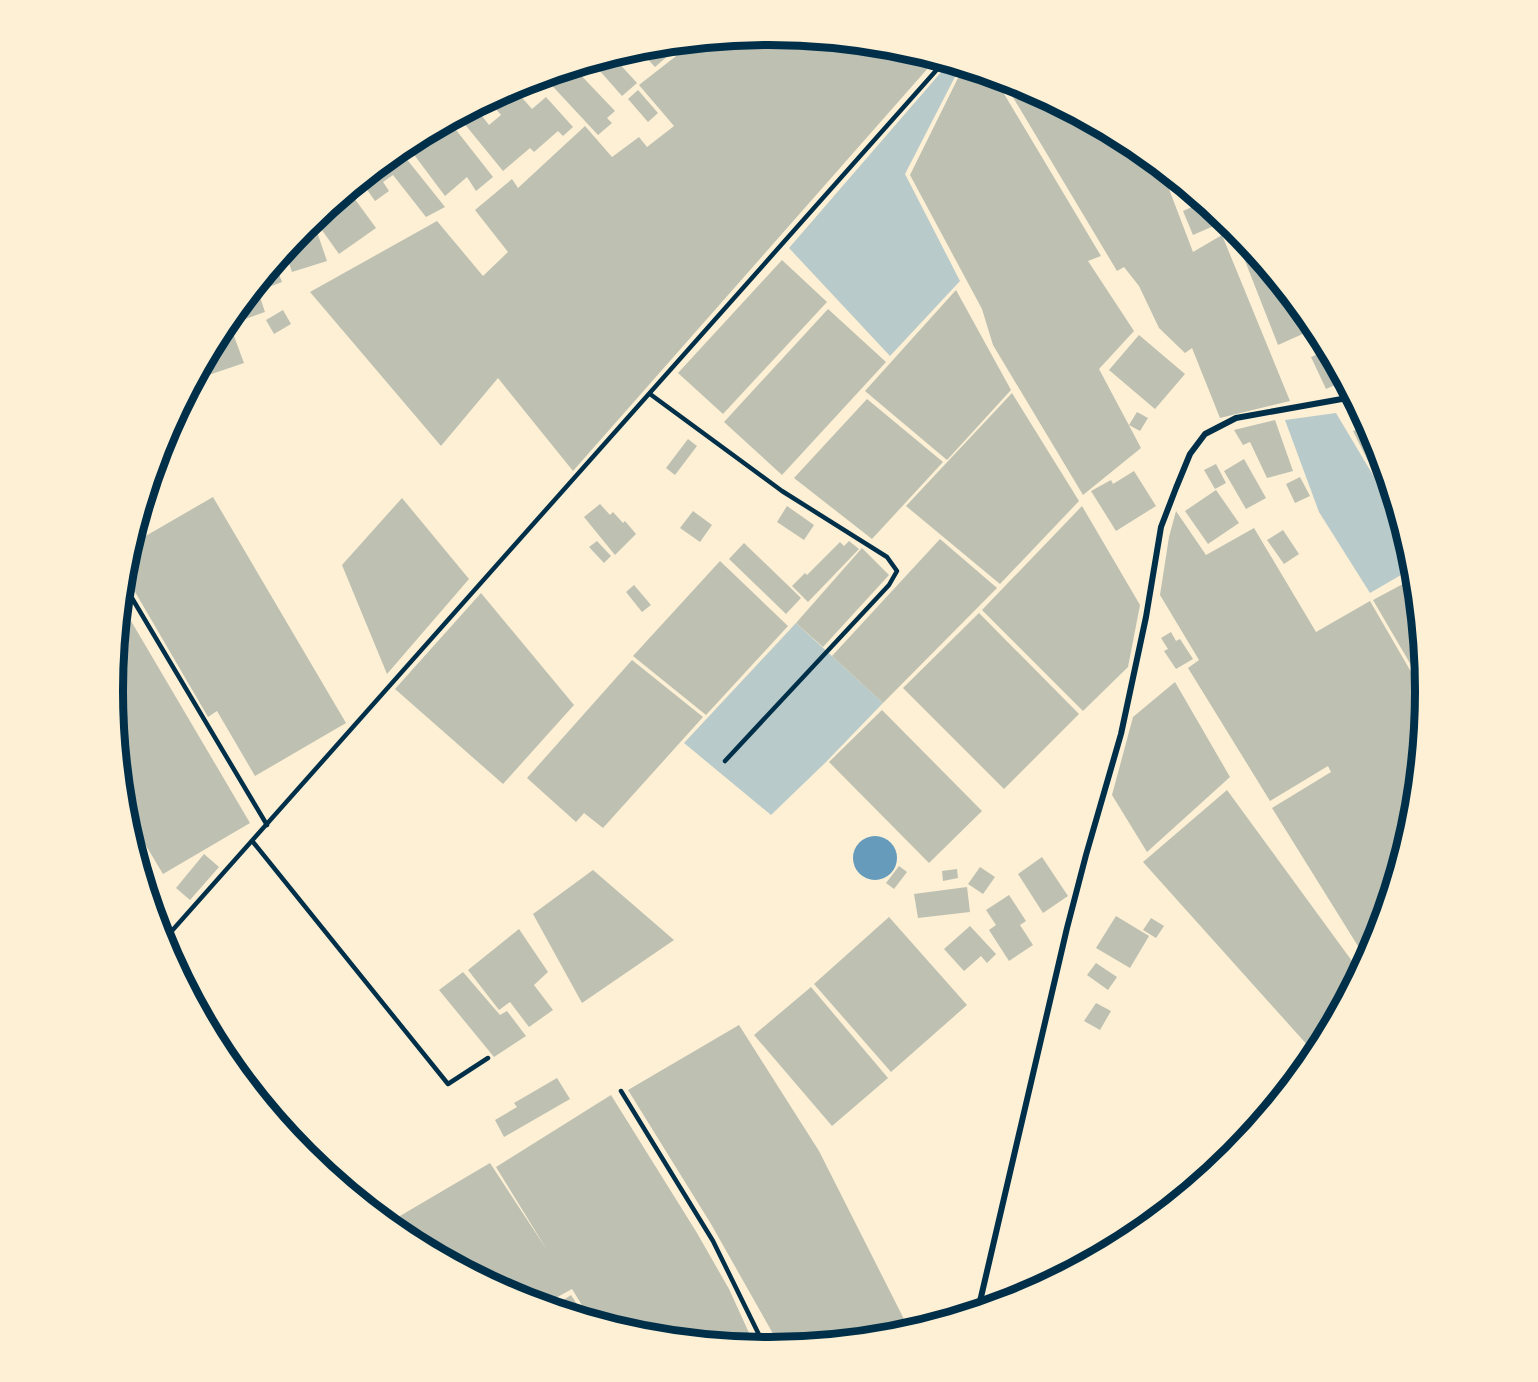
<svg xmlns="http://www.w3.org/2000/svg" width="1538" height="1382" viewBox="0 0 1538 1382" font-family="'DM Sans',sans-serif">
	<style>
		.green { fill: #b9caca }
		.water { fill: #669bbc }
		.building { fill: #bec0b2 }
		.lines { fill: none; stroke-linecap: round; stroke-linejoin: round }
		.service { stroke: #003049; stroke-width: 4.5 }
		.minor { stroke: #003049; stroke-width: 6 }
		.rim { fill: none; stroke: #003049; stroke-width: 8 }
	</style>
	<rect width="100%" height="100%" fill="#fdf0d5"/>
	<g class="green">
		<path d="M949 63 963 67 958 71 905 174 960 281 890 356 789 248Z"/>
		<path d="M1336 413 1401 522 1413 563V568L1370 593 1319 512 1285 420Z"/>
		<path d="M796 623 883 703 826 762 771 815 684 743Z"/>
	</g>
	<circle class="water" cx="875" cy="858" r="22"/>
	<g class="building">
		<path d="M769 35 897 47 936 59 573 471 498 378 441 446 310 292 437 221 483 276 508 252 475 210 512 179 518 188 585 126 612 157 639 137 647 147 674 126 639 85 694 42Z"/>
		<path d="M673 44 677 48 655 67 643 54 651 46Z"/>
		<path d="M624 52 616 60 637 83 622 96 592 62Z"/>
		<path d="M574 68 615 111 607 118 612 123 598 135 544 77Z"/>
		<path d="M971 70 994 77 1101 256 1088 261 1134 331 1099 369 1141 448 1083 495 993 345 982 309 910 175 958 78Z"/>
		<path d="M1002 79 1021 85 1134 145 1161 168 1193 252 1222 235 1290 401 1220 418 1192 348 1185 353 1159 328 1139 286 1124 267 1117 271Z"/>
		<path d="M509 89 513 95 517 92 532 109 546 97 573 127 563 136 558 131 534 152 530 148 503 171 458 116 475 107 489 125 501 115 488 100Z"/>
		<path d="M638 90 658 113 648 122 628 99Z"/>
		<path d="M449 121 493 177 476 191 467 177 445 196 406 144Z"/>
		<path d="M405 157 445 207 426 217 393 175 383 182 389 191 375 201 361 181 384 162 389 170Z"/>
		<path d="M349 191 376 228 339 254 314 219Z"/>
		<path d="M1203 202 1209 207 1216 225 1193 235 1183 211Z"/>
		<path d="M308 224 311 234 317 232 327 261 292 272 285 251Z"/>
		<path d="M1231 225 1233 227 1316 328 1278 345Z"/>
		<path d="M782 260 827 302 723 414 678 373Z"/>
		<path d="M277 269 282 282 258 291 265 312 245 319 242 313 230 318 267 273Z"/>
		<path d="M956 290 1011 390 947 460 865 391Z"/>
		<path d="M828 309 886 362 782 475 724 422Z"/>
		<path d="M283 310 291 324 274 334 266 320Z"/>
		<path d="M228 320 244 363 194 380 223 326Z"/>
		<path d="M1139 335 1185 374 1155 409 1109 370Z"/>
		<path d="M1319 337H1320L1344 381 1326 389 1311 357 1325 351Z"/>
		<path d="M1012 393 1079 501 1000 584 906 506Z"/>
		<path d="M867 399 943 462 872 539 794 478Z"/>
		<path d="M1137 412 1148 418 1140 431 1129 425Z"/>
		<path d="M1275 420 1293 471 1267 478 1250 442 1243 445 1234 430Z"/>
		<path d="M1365 420 1372 432 1369 434 1370 436 1373 435 1376 440 1380 455 1368 461 1353 431 1366 426 1363 421Z"/>
		<path d="M688 439 697 446 675 475 666 468Z"/>
		<path d="M1244 459 1266 498 1246 509 1224 471Z"/>
		<path d="M1216 464 1226 483 1215 489 1204 470Z"/>
		<path d="M1134 471 1156 506 1116 531 1091 491 1111 480 1113 484Z"/>
		<path d="M1300 477 1310 496 1295 503 1286 484Z"/>
		<path d="M1216 490 1239 523 1208 544 1185 511Z"/>
		<path d="M213 497 346 723 255 776 217 711 208 717 124 573 130 545Z"/>
		<path d="M402 498 469 579 387 674 342 565Z"/>
		<path d="M600 504 610 515 613 512 623 523 625 521 636 534 615 555 584 517Z"/>
		<path d="M787 506 814 525 804 540 777 522Z"/>
		<path d="M1082 506 1140 605 1128 667 1083 711 982 610Z"/>
		<path d="M693 511 712 525 700 542 680 528Z"/>
		<path d="M1176 511 1206 555 1254 528 1316 632 1370 601 1425 696 1413 819 1375 943 1366 959 1272 808 1331 772 1328 766 1270 801 1188 668 1199 660 1160 595 1169 537Z"/>
		<path d="M1283 530 1299 554 1284 564 1267 540Z"/>
		<path d="M940 539 997 588 883 703 832 656Z"/>
		<path d="M597 541 611 556 604 563 589 547Z"/>
		<path d="M849 541 859 549 808 602 792 586 805 573 807 575 840 542 844 546Z"/>
		<path d="M744 543 801 598 786 614 729 559Z"/>
		<path d="M862 548 889 575 823 647 796 623Z"/>
		<path d="M720 561 788 626 706 715 633 656Z"/>
		<path d="M1414 578 1425 689 1373 600Z"/>
		<path d="M634 585 651 605 642 612 626 592Z"/>
		<path d="M481 593 574 705 503 784 395 689Z"/>
		<path d="M121 604 250 823 163 874 124 809 113 691Z"/>
		<path d="M979 613 1079 714 1004 789 903 688Z"/>
		<path d="M1171 632 1176 641 1180 639 1193 659 1176 669 1164 651 1168 649 1161 638Z"/>
		<path d="M632 660 703 717 603 828 584 813 576 822 527 778Z"/>
		<path d="M1175 682 1230 777 1147 852 1112 795 1133 717Z"/>
		<path d="M882 710 982 811 929 863 829 762Z"/>
		<path d="M1227 790 1360 972 1328 1032 1310 1048 1143 862Z"/>
		<path d="M135 847 157 889 148 894 134 848Z"/>
		<path d="M204 854 219 867 190 900 176 888Z"/>
		<path d="M1042 857 1068 896 1043 913 1018 874Z"/>
		<path d="M899 866 907 872 894 889 886 883Z"/>
		<path d="M980 867 995 877 983 894 968 884Z"/>
		<path d="M957 869 958 878 943 881 942 871Z"/>
		<path d="M593 870 674 940 582 1003 533 914Z"/>
		<path d="M967 887 970 912 918 918 914 894Z"/>
		<path d="M1009 895 1026 921 1020 925 1033 945 1009 961 989 930 996 925 986 910Z"/>
		<path d="M1116 916 1149 936 1130 968 1096 948Z"/>
		<path d="M889 917 967 1005 891 1072 814 984Z"/>
		<path d="M1151 918 1164 926 1156 938 1143 930Z"/>
		<path d="M970 926 996 954 987 963 981 956 964 971 944 949Z"/>
		<path d="M519 929 548 972 534 985 553 1010 529 1027 510 1002 499 1010 468 970Z"/>
		<path d="M1096 963 1117 977 1108 990 1087 975Z"/>
		<path d="M463 972 500 1015 507 1011 526 1036 494 1057 439 990Z"/>
		<path d="M811 987 888 1078 832 1126 754 1035Z"/>
		<path d="M1096 1003 1111 1011 1100 1030 1084 1021Z"/>
		<path d="M739 1025 819 1151 910 1331 897 1335 780 1346 711 1224 628 1090Z"/>
		<path d="M557 1078 570 1099 504 1137 495 1120 517 1107 514 1103Z"/>
		<path d="M611 1095 697 1233 729 1289 755 1346 641 1335 591 1320 572 1289 543 1305 517 1297 404 1237 388 1223 490 1163 547 1250 496 1167Z"/>
		<path d="M571 1295 584 1315 586 1318 551 1308Z"/>
	</g>
	<g class="lines">
		<g class="service">
			<path d="M650 394 782 491 887 557 897 571 889 585 725 761"/>
			<path d="M123 583 267 825"/>
			<path d="M253 842 448 1084 488 1058"/>
			<path d="M162 942 941 65 942 61"/>
			<path d="M621 1091 713 1241 765 1347"/>
		</g>
		<g class="minor">
			<path d="M1274 1105 1304 1069"/>
			<path d="M1132 1238 1269 1111"/>
			<path d="M978 1310 1067 928 1086 855 1121 734 1146 617 1161 527 1176 488 1190 454 1205 434 1236 418 1353 397"/>
		</g>
	</g>
	<path d="M0 0H1538V1382H0ZM123 691a646 646 0 1 1 1292 0a646 646 0 1 1-1292 0Z" fill="#fdf0d5" fill-rule="evenodd"/>
	<path class="rim" d="M123 691a646 646 0 1 1 1292 0a646 646 0 1 1-1292 0Z"/>
</svg>
